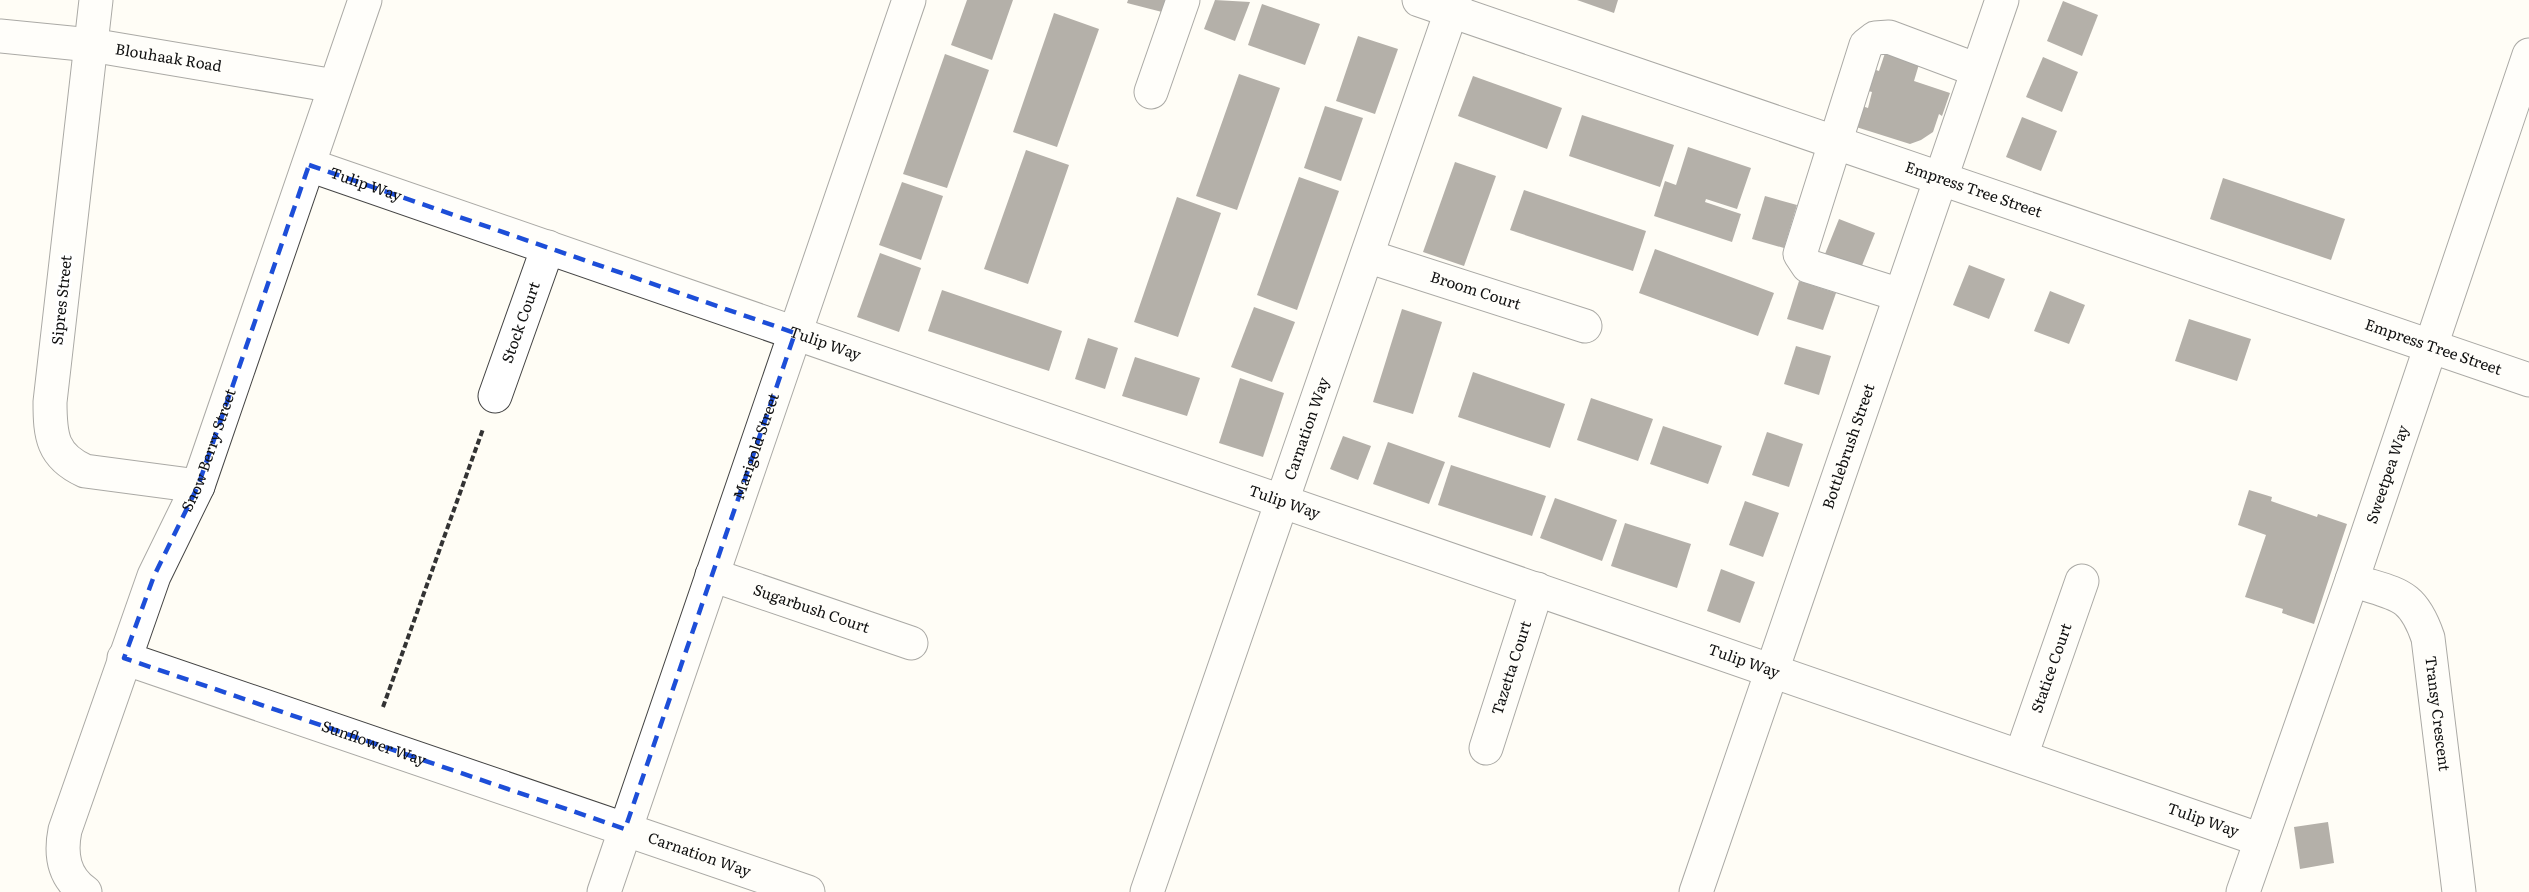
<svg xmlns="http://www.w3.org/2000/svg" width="2529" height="892" viewBox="0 0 2529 892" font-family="Literata,serif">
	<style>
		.building { fill: #5a524d }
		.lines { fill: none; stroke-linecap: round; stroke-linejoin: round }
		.minor-casing { stroke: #444; stroke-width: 35 }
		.path { stroke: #333; stroke-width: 4; stroke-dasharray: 6 3; stroke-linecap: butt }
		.minor { stroke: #fff; stroke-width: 33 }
		.marked { fill: none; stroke: #1d4ed8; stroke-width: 4.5; stroke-dasharray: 12 8; stroke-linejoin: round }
		.labels { text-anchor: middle; stroke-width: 6; stroke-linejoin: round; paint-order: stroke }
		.street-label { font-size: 15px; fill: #111; stroke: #fff }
	</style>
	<rect width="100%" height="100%" fill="#fffdf5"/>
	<g class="building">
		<path d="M967 0H1013L992 60 951 45Z"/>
		<path d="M1128 0H1165L1162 12 1127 3Z"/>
		<path d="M1215 0 1250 2 1235 41 1204 29Z"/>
		<path d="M1577 0H1618L1614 13Z"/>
		<path d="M2063 1 2098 15 2082 56 2047 41Z"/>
		<path d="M1262 4 1320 24 1305 65 1248 45Z"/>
		<path d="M1054 13 1099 29 1057 147 1013 132Z"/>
		<path d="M1358 36 1398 49 1375 114 1336 101Z"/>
		<path d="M1886 50 1920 61 1914 81 1950 93 1942 116 1939 114 1933 132 1921 140 1910 144 1853 126 1859 105 1868 108 1872 92 1864 90 1870 68 1879 71Z"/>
		<path d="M945 54 989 70 947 188 903 174Z"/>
		<path d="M2043 57 2078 72 2062 112 2026 97Z"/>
		<path d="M1239 74 1280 88 1237 210 1196 196Z"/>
		<path d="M1473 76 1562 108 1547 149 1458 116Z"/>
		<path d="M1325 106 1363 118 1341 181 1304 168Z"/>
		<path d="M1582 115 1674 145 1660 187 1569 156Z"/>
		<path d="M2022 117 2057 131 2041 171 2006 157Z"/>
		<path d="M1688 147 1751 168 1737 209 1706 199 1705 202 1741 214 1732 242 1654 216 1665 181 1676 185Z"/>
		<path d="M1026 150 1069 165 1028 284 984 269Z"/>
		<path d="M1455 162 1496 176 1464 266 1423 252Z"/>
		<path d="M1299 177 1339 191 1297 310 1257 295Z"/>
		<path d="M2223 178 2345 219 2331 260 2210 219Z"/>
		<path d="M902 182 943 196 921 260 879 245Z"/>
		<path d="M1524 190 1646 231 1633 271 1510 230Z"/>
		<path d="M1765 196 1797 205 1784 248 1752 239Z"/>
		<path d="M1177 197 1221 213 1178 337 1134 322Z"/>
		<path d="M1839 219 1875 233 1859 273 1823 259Z"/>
		<path d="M1655 249 1774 293 1758 336 1639 293Z"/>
		<path d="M880 253 921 268 899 332 857 317Z"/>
		<path d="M1969 265 2005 279 1989 319 1953 305Z"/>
		<path d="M1799 281 1836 293 1823 330 1787 319Z"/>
		<path d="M942 290 1062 331 1049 371 928 331Z"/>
		<path d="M2050 291 2085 305 2069 344 2034 331Z"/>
		<path d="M1254 307 1295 322 1272 382 1231 367Z"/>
		<path d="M1402 309 1442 322 1413 414 1373 402Z"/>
		<path d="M2189 319 2251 339 2237 381 2175 361Z"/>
		<path d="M1088 338 1118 348 1105 389 1075 379Z"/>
		<path d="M1796 346 1831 356 1819 395 1784 384Z"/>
		<path d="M1135 357 1200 378 1187 416 1122 396Z"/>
		<path d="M1473 372 1565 404 1550 448 1458 417Z"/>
		<path d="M1240 378 1284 393 1263 457 1219 443Z"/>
		<path d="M1591 398 1653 419 1638 461 1577 440Z"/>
		<path d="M1663 426 1722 446 1708 484 1650 464Z"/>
		<path d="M1767 432 1803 444 1789 487 1752 475Z"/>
		<path d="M1343 436 1371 446 1358 480 1330 469Z"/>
		<path d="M1388 442 1445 462 1429 504 1373 484Z"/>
		<path d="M1451 465 1546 496 1532 536 1438 505Z"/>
		<path d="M2249 490 2272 497 2271 501 2317 517 2318 514 2347 524 2314 624 2282 613 2283 609 2245 597 2266 535 2238 525Z"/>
		<path d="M1555 498 1617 520 1602 561 1540 538Z"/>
		<path d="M1745 501 1779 513 1763 557 1729 545Z"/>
		<path d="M1625 523 1691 544 1677 588 1611 566Z"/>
		<path d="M1721 569 1755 582 1740 623 1707 611Z"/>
		<path d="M2328 822 2334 863 2300 869 2294 827Z"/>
	</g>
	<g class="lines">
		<defs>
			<g id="minor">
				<path d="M96 0 50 402C50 436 52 456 85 471L198 486"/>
				<path id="s1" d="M1419 0 2529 380"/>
				<path id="s2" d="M0 36 91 45 335 86"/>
				<path d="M1151 92 1183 0"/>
				<path id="s3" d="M309 165 2261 840"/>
				<path id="s4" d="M1367 256 1585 326"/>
				<path d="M1900 295 1808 266 1800 254 1866 45 1875 38 1889 37 1977 70"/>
				<path id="s5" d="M495 396 548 247"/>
				<path id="s6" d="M712 575 911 643"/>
				<path id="s7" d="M2352 580C2396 595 2412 591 2428 638L2459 892"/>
				<path id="s8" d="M124 658 808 892"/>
				<path id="s9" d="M1486 748 1537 589"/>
				<path id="s10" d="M2021 756 2082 581"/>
				<path id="s11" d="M85 892C64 877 60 855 65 830L154 576 198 486 365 0"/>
				<path id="s12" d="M604 892 909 0"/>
				<path id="s13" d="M1147 892 1455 0"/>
				<path id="s14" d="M1696 892 2002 0"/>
				<path id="s15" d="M2243 892 2352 580 2529 55"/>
			</g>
		</defs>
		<use href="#minor" class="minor-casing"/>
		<path class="path" d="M383 707 483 429"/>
		<use href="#minor" class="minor"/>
	</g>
	<path d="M0 0H2529V892H0ZM309 165 795 333 625 829 124 658 154 576 198 486Z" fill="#fffdf5" fill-opacity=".55" fill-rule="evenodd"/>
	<path class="marked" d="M309 165 795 333 625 829 124 658 154 576 198 486Z"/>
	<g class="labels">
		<g class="street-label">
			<text dy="5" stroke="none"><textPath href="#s2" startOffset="170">Blouhaak Road</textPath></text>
			<text dy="5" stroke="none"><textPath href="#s3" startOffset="60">Tulip Way</textPath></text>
			<text dy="5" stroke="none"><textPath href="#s1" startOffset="586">Empress Tree Street</textPath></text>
			<text dy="5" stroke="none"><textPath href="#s4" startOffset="114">Broom Court</textPath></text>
			<text transform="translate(62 300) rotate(-84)" y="5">Sipres Street</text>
			<text dy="5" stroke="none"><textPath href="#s5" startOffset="78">Stock Court</textPath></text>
			<text dy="5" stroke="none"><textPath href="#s3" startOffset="546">Tulip Way</textPath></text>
			<text dy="5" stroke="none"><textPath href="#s1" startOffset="1072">Empress Tree Street</textPath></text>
			<text dy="5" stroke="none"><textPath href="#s13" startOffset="490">Carnation Way</textPath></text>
			<text dy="5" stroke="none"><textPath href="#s12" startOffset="471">Marigold Street</textPath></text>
			<text dy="5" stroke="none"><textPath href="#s14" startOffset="471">Bottlebrush Street</textPath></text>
			<text dy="5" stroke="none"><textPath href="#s11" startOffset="476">Snow Berry Street</textPath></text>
			<text dy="5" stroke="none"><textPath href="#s15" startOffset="442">Sweetpea Way</textPath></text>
			<text dy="5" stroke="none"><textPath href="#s3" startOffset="1032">Tulip Way</textPath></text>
			<text dy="5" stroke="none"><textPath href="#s6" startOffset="105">Sugarbush Court</textPath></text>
			<text dy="5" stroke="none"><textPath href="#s3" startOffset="1518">Tulip Way</textPath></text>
			<text dy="5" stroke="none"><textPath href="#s9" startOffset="84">Tazetta Court</textPath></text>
			<text dy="5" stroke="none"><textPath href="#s10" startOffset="93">Statice Court</textPath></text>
			<text dy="5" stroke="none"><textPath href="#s7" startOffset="178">Transy Crescent</textPath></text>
			<text dy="5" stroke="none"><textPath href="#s8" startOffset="264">Sunflower Way</textPath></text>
			<text dy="5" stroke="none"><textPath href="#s3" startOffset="2004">Tulip Way</textPath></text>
			<text dy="5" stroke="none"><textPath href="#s8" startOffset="608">Carnation Way</textPath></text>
		</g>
	</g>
</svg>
